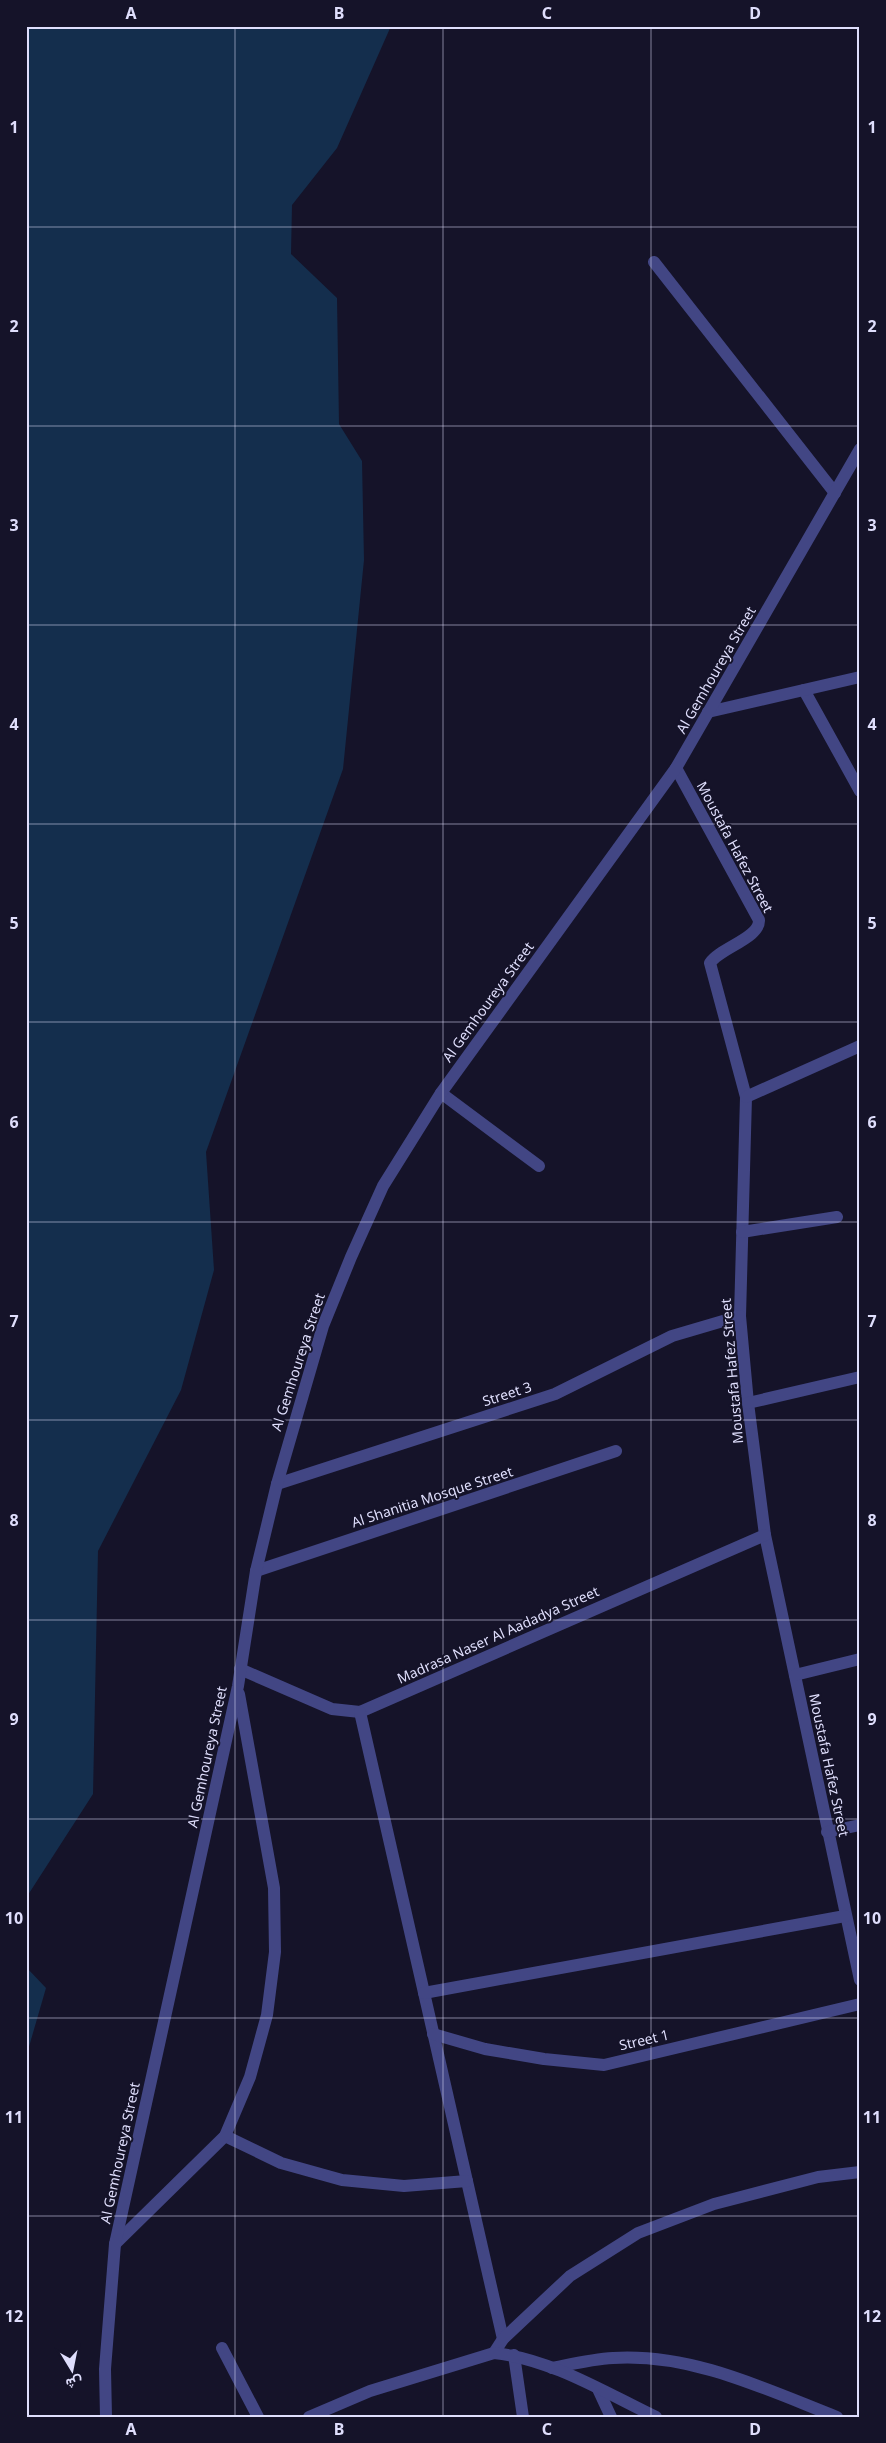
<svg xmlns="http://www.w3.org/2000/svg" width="886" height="2443" viewBox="0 0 886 2443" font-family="'Noto Sans',Vazirmatn,sans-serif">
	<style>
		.water { fill: #142e4d }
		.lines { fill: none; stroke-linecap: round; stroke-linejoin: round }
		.minor { stroke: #424684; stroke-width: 12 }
		.grid { fill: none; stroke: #dfdefc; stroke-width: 1; stroke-opacity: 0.55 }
		.labels { text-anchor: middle; stroke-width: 4; stroke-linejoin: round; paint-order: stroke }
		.street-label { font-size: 14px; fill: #dfdefc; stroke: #151329 }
		.neatline { fill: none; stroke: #dfdefc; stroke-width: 2 }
		.grid-label { font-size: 16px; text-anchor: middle; font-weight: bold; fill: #dfdefc }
	</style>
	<rect width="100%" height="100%" fill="#151329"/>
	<g class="water">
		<path d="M26 26H391L337 148 292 205 291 254 337 298 339 424 362 461 364 560 343 769 206 1152 214 1270 181 1390 98 1551 93 1794 26 1898Z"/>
		<path d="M26 1967 46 1988 26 2057Z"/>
	</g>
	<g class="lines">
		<g class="minor">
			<path d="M654 262 835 493"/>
			<path d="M804 690 860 791"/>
			<path d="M708 712 860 677"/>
			<path d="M676 768 759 920C760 938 720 948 710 963L746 1097 740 1316 748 1403 765 1535 860 1980"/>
			<path d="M441 1093 539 1166"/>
			<path d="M746 1097 860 1046"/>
			<path d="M742 1232 837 1217"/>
			<path d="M748 1403 860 1377"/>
			<path d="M277 1484 555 1394 672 1336 740 1316"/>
			<path d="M256 1571 616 1451"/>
			<path d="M240 1669 332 1709 360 1712 765 1535"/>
			<path d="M795 1675 860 1659"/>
			<path d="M360 1712 503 2339"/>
			<path d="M827 1832 860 1825"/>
			<path d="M424 1993 845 1916"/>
			<path d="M433 2034 485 2049 544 2059 604 2065 860 2004"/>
			<path d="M225 2136 281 2163 342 2180 404 2186 467 2181"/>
			<path d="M115 2244 225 2136 250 2077 267 2015 275 1952 274 1888 239 1694"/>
			<path d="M222 2348 258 2417"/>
			<path d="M494 2353 503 2339 570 2276 638 2233 714 2204 818 2177 860 2172"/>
			<path d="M514 2355 523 2417"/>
			<path d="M552 2368C572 2364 593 2359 613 2358 692 2353 765 2389 837 2417"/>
			<path d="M598 2389 611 2417"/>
			<path d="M106 2417 105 2369 115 2244 238 1686 256 1571 277 1484 323 1326 351 1257 383 1186 441 1093 676 768 860 449"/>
			<path d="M309 2417 370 2391 494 2353C551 2359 604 2392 656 2417"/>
		</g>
	</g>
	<path class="grid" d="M235 26V2417M443 26V2417M651 26V2417M26 227H860M26 426H860M26 625H860M26 824H860M26 1022H860M26 1222H860M26 1420H860M26 1620H860M26 1819H860M26 2018H860M26 2216H860"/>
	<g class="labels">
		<g class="street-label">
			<text transform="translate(716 670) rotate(-60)" y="5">Al Gemhoureya Street</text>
			<text transform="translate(735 847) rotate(62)" y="5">Moustafa Hafez Street</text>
			<text transform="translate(488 1002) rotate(-54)" y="5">Al Gemhoureya Street</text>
			<text transform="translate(298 1362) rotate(-72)" y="5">Al Gemhoureya Street</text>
			<text transform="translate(732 1371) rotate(-95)" y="5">Moustafa Hafez Street</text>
			<text transform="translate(507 1394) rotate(-18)" y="5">Street 3</text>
			<text transform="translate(432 1497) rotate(-18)" y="5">Al Shanitia Mosque Street</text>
			<text transform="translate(498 1635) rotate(-24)" y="5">Madrasa Naser Al Aadadya Street</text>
			<text transform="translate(207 1757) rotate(-78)" y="5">Al Gemhoureya Street</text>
			<text transform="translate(829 1765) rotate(78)" y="5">Moustafa Hafez Street</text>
			<text transform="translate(644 2040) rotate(-13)" y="5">Street 1</text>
			<text transform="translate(120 2153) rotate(-78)" y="5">Al Gemhoureya Street</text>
		</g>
	</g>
	<rect width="886" height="2443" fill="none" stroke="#151329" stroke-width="55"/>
	<g transform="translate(72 2370) rotate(170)" stroke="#151329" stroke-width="4" paint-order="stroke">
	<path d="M0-4L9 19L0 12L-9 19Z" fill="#dfdefc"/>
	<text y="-8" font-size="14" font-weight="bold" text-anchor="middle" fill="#dfdefc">ش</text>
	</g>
	<rect x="28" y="28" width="830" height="2388" class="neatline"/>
	<g class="grid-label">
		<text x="131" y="19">A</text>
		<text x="339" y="19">B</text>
		<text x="547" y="19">C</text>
		<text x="755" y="19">D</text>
		<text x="14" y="133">1</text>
		<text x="872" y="133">1</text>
		<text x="14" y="332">2</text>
		<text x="872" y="332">2</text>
		<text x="14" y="531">3</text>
		<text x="872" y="531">3</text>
		<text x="14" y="730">4</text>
		<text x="872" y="730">4</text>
		<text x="14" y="929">5</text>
		<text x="872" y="929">5</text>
		<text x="14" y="1128">6</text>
		<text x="872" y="1128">6</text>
		<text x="14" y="1327">7</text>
		<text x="872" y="1327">7</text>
		<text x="14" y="1526">8</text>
		<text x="872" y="1526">8</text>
		<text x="14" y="1725">9</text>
		<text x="872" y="1725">9</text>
		<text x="14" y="1924">10</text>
		<text x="872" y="1924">10</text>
		<text x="14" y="2123">11</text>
		<text x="872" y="2123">11</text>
		<text x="14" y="2322">12</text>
		<text x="872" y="2322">12</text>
		<text x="131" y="2435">A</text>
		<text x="339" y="2435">B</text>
		<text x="547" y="2435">C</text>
		<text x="755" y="2435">D</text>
	</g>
</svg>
